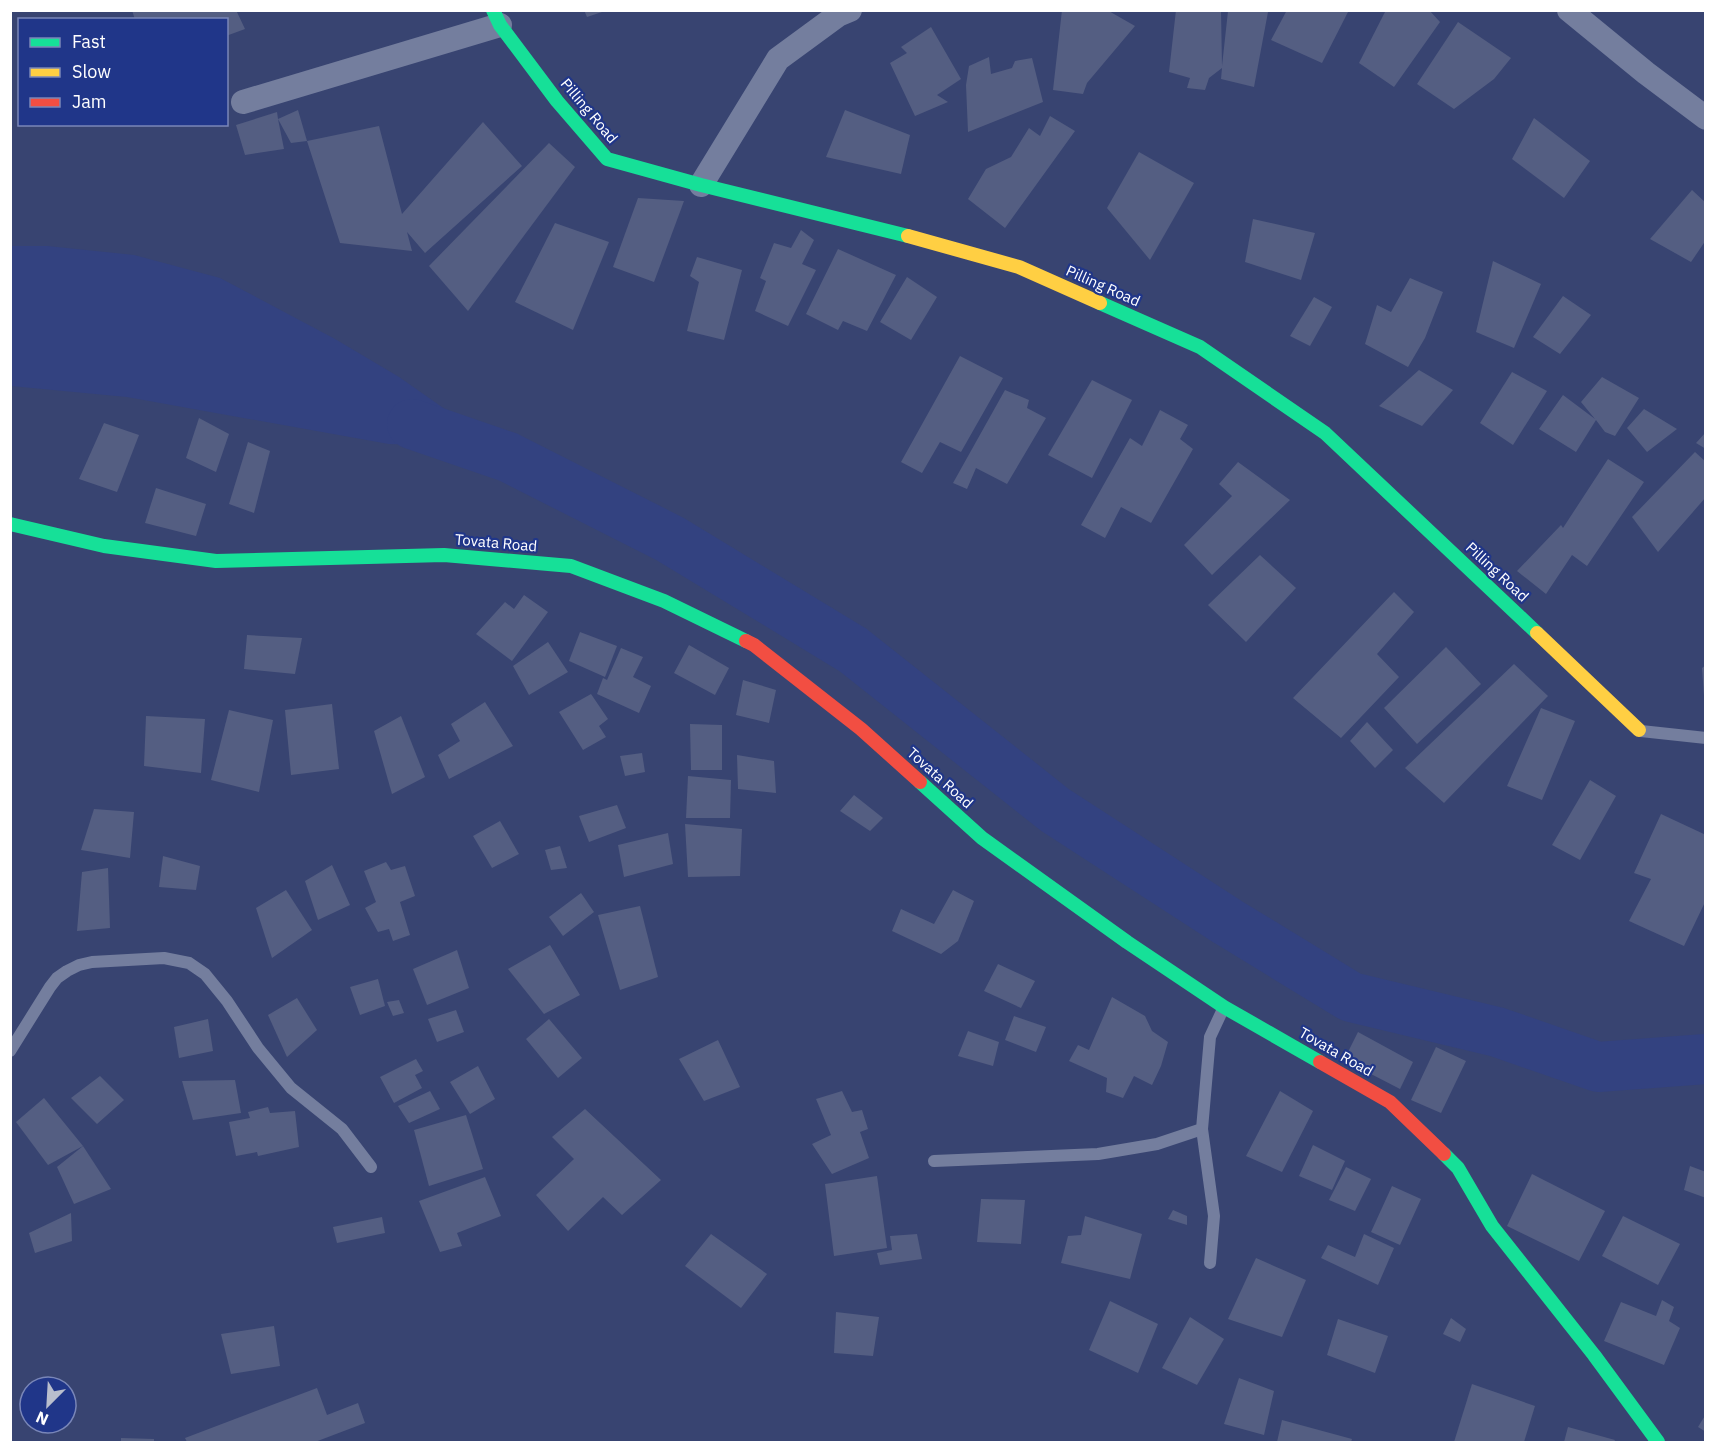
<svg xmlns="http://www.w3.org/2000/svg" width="1716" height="1453" viewBox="0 0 1716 1453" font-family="'IBM Plex Sans',sans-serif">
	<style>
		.water { fill: #334280 }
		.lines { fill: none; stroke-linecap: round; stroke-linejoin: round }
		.river { stroke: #334280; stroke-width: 50 }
		.building { fill: #545e82 }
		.lane { stroke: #747e9e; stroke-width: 12 }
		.street { stroke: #747e9e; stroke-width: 24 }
		.fast { stroke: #16e098; stroke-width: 14 }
		.slow { stroke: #ffcf43; stroke-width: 14 }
		.jam { stroke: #f24e42; stroke-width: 14 }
		.labels { text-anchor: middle; stroke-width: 4.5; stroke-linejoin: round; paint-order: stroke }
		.street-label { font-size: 15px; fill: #fff; stroke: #203689 }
	</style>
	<rect width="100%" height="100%" fill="#384471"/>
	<path class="water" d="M10 246H47L134 255 220 278 335 339 399 377 499 447 389 444 127 397 11 386Z"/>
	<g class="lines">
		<path class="river" d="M412 424 508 457 670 539 853 650 1055 810 1228 922 1351 997 1497 1032 1598 1067 1706 1059"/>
	</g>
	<g class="building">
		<path d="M132 10H236L245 29 226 36V20H135Z"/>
		<path d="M584 10H605V11L587 17Z"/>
		<path d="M1062 10H1107L1135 26 1087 83 1083 94 1053 90Z"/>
		<path d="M1176 10H1221L1222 66 1228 11 1268 12 1254 87 1221 79 1222 68 1209 78 1205 90 1187 88 1190 78 1169 72Z"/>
		<path d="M1287 10H1349L1322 63 1271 40Z"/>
		<path d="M1386 10H1429L1440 22 1394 87 1359 63Z"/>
		<path d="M1458 22 1511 58 1494 79 1454 109 1417 84Z"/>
		<path d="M931 27 961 79 937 95 948 102 915 116 890 63 907 53 901 47Z"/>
		<path d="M989 57 991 74 1012 68 1015 61 1032 58 1043 102 968 132 966 85 969 66Z"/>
		<path d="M298 110 307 141 379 126 402 214 483 122 522 166 425 253 407 232 412 251 340 243 307 141 291 143 278 119 284 149 245 155 236 125 277 112 278 119Z"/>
		<path d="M845 110 910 135 901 174 826 157Z"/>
		<path d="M1050 116 1075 131 1005 228 968 199 986 169 1011 157 1029 128 1040 136Z"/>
		<path d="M1534 118 1590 161 1564 198 1512 159Z"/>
		<path d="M549 143 575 167 468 311 429 266Z"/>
		<path d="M1139 152 1194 183 1150 260 1107 208Z"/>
		<path d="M1692 190 1706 203V240L1691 262 1650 239Z"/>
		<path d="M638 198 684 201 654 282 613 267Z"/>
		<path d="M1253 219 1315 233 1301 280 1245 262Z"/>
		<path d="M555 223 609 242 573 330 515 302Z"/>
		<path d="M801 230 814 240 802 264 816 270 788 326 755 311 766 281 760 278 774 243 791 248Z"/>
		<path d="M838 249 896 275 867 331 843 321 838 330 806 314Z"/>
		<path d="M697 257 742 270 724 340 687 331 699 282 690 276Z"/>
		<path d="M1493 261 1541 284 1514 348 1476 332Z"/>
		<path d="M907 277 937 297 911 340 880 322Z"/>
		<path d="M1410 278 1443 292 1425 338 1408 367 1365 344 1377 305 1391 312Z"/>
		<path d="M1563 296 1591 315 1560 354 1533 337Z"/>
		<path d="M1314 297 1332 307 1310 346 1290 336Z"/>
		<path d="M960 356 1003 378 961 452 940 442 922 473 901 462Z"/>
		<path d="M1419 370 1453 390 1422 426 1379 406Z"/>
		<path d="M1512 372 1547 391 1513 445 1480 423Z"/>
		<path d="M1602 377 1639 398 1615 436 1605 432 1596 420 1576 452 1539 429 1563 395 1595 419 1581 402Z"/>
		<path d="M1092 380 1132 400 1092 478 1048 455Z"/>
		<path d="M1005 390 1029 400 1027 408 1046 418 1007 484 976 468 967 489 953 483Z"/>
		<path d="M1644 409 1677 429 1647 452 1627 428Z"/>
		<path d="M1160 410 1188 425 1180 439 1193 449 1151 523 1121 507 1105 538 1081 525 1130 438 1142 446Z"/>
		<path d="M199 418 229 434 216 472 186 458Z"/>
		<path d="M104 423 139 435 117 492 79 479Z"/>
		<path d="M1706 432V449L1696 443Z"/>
		<path d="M248 442 270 451 254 513 229 504Z"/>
		<path d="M1695 452 1706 462V497L1658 552 1632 517Z"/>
		<path d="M1608 459 1644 482 1587 566 1572 555 1546 594 1517 571 1561 525 1563 528Z"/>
		<path d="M1238 462 1290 500 1212 575 1184 545 1232 496 1219 484Z"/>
		<path d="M156 488 206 504 196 536 145 523Z"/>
		<path d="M1260 555 1296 588 1246 642 1208 605Z"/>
		<path d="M1394 592 1414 612 1377 654 1399 677 1341 738 1293 698Z"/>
		<path d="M524 595 548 612 512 661 476 634 505 602 514 609Z"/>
		<path d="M580 632 617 646 605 677 569 661Z"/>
		<path d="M247 635 302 638 295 674 244 669Z"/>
		<path d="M548 642 568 672 529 695 513 666Z"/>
		<path d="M689 645 729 668 715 695 674 673Z"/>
		<path d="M1446 647 1481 684 1417 744 1384 708Z"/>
		<path d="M621 648 643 657 633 677 651 686 639 713 597 694 603 678 607 680Z"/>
		<path d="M1514 664 1548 696 1444 803 1405 768Z"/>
		<path d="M1706 665V696H1704L1702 668Z"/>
		<path d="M743 680 776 690 769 723 736 715Z"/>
		<path d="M591 694 608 719 599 726 606 737 583 750 559 712Z"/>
		<path d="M485 702 513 746 449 779 438 755 460 741 451 724Z"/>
		<path d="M332 704 339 769 291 775 285 710Z"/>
		<path d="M1541 708 1575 721 1542 800 1507 786Z"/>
		<path d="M229 710 273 720 259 792 211 780Z"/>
		<path d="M146 716 205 719 201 773 144 766Z"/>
		<path d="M401 716 425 777 392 794 374 731Z"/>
		<path d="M1367 722 1393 750 1375 768 1350 741Z"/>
		<path d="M690 724 722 725V770H691Z"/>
		<path d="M642 753 645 772 625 776 620 756Z"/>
		<path d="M737 755 774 761 776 793 738 789Z"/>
		<path d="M688 776 731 780 730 818H686Z"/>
		<path d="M1590 780 1616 796 1580 860 1552 845Z"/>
		<path d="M854 795 883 818 870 831 840 811Z"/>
		<path d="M617 805 626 828 589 842 579 816Z"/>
		<path d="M94 809 134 812 130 858 81 850Z"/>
		<path d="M1661 814 1706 835V900L1684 946 1629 921 1651 879 1634 873Z"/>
		<path d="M500 821 519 854 492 868 473 836Z"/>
		<path d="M685 824 742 829 740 876 688 877Z"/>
		<path d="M668 833 673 864 624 877 618 845Z"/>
		<path d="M560 846 567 868 551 870 545 850Z"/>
		<path d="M163 856 200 866 196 890 159 887Z"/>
		<path d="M386 862 391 870 405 866 415 896 400 902 410 935 393 941 389 929 378 932 365 908 376 902 364 871Z"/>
		<path d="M332 865 350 905 318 920 305 881Z"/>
		<path d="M108 868 110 928 77 931 82 872Z"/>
		<path d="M286 890 312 930 272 958 256 908Z"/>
		<path d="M953 890 974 901 958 941 941 954 892 931 901 909 934 924Z"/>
		<path d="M581 893 594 912 563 936 549 917Z"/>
		<path d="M640 906 658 977 620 990 598 915Z"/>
		<path d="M550 945 580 995 544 1014 508 969Z"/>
		<path d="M457 950 469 988 427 1005 413 969Z"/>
		<path d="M998 964 1035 981 1021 1008 984 991Z"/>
		<path d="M378 979 385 1006 360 1015 350 987Z"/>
		<path d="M1112 997 1145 1016 1152 1031 1168 1042 1161 1066 1152 1085 1134 1076 1123 1098 1106 1092 1107 1078 1069 1061 1078 1045 1089 1050Z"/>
		<path d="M297 998 317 1030 287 1057 268 1015Z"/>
		<path d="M399 1000 404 1013 393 1016 387 1002Z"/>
		<path d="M456 1010 464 1032 437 1042 428 1019Z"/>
		<path d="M1014 1016 1046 1027 1036 1052 1005 1040Z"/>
		<path d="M208 1019 213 1051 179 1058 174 1027Z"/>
		<path d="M549 1019 582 1058 558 1078 526 1039Z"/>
		<path d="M968 1031 999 1042 993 1066 958 1056Z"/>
		<path d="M1358 1032 1413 1062 1400 1089 1344 1060Z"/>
		<path d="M718 1040 740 1087 704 1101 679 1059Z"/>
		<path d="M1436 1047 1466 1061 1441 1113 1411 1100Z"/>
		<path d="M416 1059 423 1071 415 1075 422 1088 394 1103 380 1077Z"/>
		<path d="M478 1066 495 1099 470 1114 450 1082Z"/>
		<path d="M100 1076 124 1100 97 1124 71 1098Z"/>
		<path d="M235 1080 241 1113 193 1120 182 1081Z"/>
		<path d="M430 1091 440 1109 409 1123 398 1106Z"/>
		<path d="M842 1091 852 1112 862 1110 868 1129 860 1132 869 1158 832 1174 812 1144 831 1135 816 1099Z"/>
		<path d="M1280 1091 1313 1111 1282 1172 1246 1156Z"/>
		<path d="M44 1098 83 1146 48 1165 16 1122Z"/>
		<path d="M268 1107 270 1113 295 1111 299 1147 258 1156 257 1152 236 1156 229 1122 250 1118 248 1112Z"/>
		<path d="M585 1109 661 1180 622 1215 603 1197 568 1231 536 1195 574 1159 552 1137Z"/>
		<path d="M466 1115 483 1169 429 1186 414 1130Z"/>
		<path d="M1313 1145 1345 1161 1332 1190 1299 1176Z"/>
		<path d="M83 1146 111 1189 74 1204 57 1167Z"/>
		<path d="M1690 1166 1706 1172V1198L1684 1190Z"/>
		<path d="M1346 1167 1371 1179 1355 1211 1329 1200Z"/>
		<path d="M1532 1174 1605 1211 1579 1261 1507 1226Z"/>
		<path d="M877 1176 887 1248 834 1256 825 1184Z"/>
		<path d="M485 1177 501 1216 457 1233 462 1246 440 1252 419 1201Z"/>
		<path d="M1392 1186 1421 1199 1400 1245 1371 1232Z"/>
		<path d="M981 1199 1025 1200 1021 1244 977 1242Z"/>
		<path d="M1173 1210 1187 1216V1225L1168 1219Z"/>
		<path d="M71 1213 72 1241 35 1253 29 1233Z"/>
		<path d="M1085 1216 1142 1234 1130 1279 1061 1263 1068 1236 1081 1235Z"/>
		<path d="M1623 1216 1680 1244 1658 1285 1602 1256Z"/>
		<path d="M382 1217 385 1233 337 1243 333 1227Z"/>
		<path d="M711 1234 767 1274 741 1308 685 1266Z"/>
		<path d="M917 1234 922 1259 880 1265 877 1253 892 1250 890 1236Z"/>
		<path d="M1364 1234 1394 1248 1378 1285 1321 1258 1328 1245 1355 1257Z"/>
		<path d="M1256 1258 1306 1280 1282 1337 1228 1319Z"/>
		<path d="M1662 1300 1674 1307 1669 1321 1680 1328 1664 1365 1604 1341 1621 1302 1656 1316Z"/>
		<path d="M1110 1301 1158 1324 1138 1373 1089 1350Z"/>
		<path d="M836 1312 879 1317 873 1356 834 1353Z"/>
		<path d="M1190 1317 1224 1339 1197 1385 1162 1368Z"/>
		<path d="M1451 1318 1466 1329 1460 1342 1443 1334Z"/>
		<path d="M1338 1319 1388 1336 1375 1373 1327 1355Z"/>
		<path d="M274 1326 280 1366 231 1374 221 1334Z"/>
		<path d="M1239 1378 1274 1391 1264 1435 1224 1424Z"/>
		<path d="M1472 1384 1535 1406 1524 1442H1454Z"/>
		<path d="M317 1388 327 1415 358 1403 365 1423 315 1442H187L185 1438Z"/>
		<path d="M1706 1414V1432L1698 1427Z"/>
		<path d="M1282 1420 1352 1439 1351 1442H1277Z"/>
		<path d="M1568 1427 1615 1440 1614 1442H1564Z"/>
		<path d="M121 1438 154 1439V1442H121Z"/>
	</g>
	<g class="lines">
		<g class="lane">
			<path d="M1641 731 1706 738"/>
			<path d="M10 1051 50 987 57 978 67 971 79 965 92 962 164 958 189 963 205 974 227 1001 258 1048 291 1088 342 1129 371 1167"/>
			<path d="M1202 1129 1214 1216 1210 1263"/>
			<path d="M934 1161 1098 1154 1157 1144 1202 1129 1210 1037 1224 1007"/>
		</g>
		<g class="street">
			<path d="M1569 10 1646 73 1706 118"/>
			<path d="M243 102 500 25"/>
			<path d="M701 185 778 59 838 15 850 10"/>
		</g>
		<g class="fast">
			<path d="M493 10 500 25 557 101 607 159 701 185 908 236"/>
			<path d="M1100 303 1200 347 1325 433 1537 633"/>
			<path d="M10 524 104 546 216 561 444 555 571 566 664 601 746 641"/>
			<path d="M920 782 982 838 1127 942 1224 1007 1320 1062"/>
			<path d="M1444 1154 1458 1168 1492 1226 1594 1355 1658 1442"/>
		</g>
		<g class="slow">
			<path d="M908 236 1019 267 1100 303"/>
			<path d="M1537 633 1639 730"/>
		</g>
		<g class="jam">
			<path d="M746 641 754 645 861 729 920 782"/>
			<path d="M1320 1062 1390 1102 1444 1154"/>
		</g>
	</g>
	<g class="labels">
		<g class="street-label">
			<text transform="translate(589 111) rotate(50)" y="5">Pilling Road</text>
			<text transform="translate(1103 286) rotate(24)" y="5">Pilling Road</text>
			<text transform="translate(496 543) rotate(5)" y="5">Tovata Road</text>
			<text transform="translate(1497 572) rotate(43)" y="5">Pilling Road</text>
			<text transform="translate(940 778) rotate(42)" y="5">Tovata Road</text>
			<text transform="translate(1336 1052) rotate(30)" y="5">Tovata Road</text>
		</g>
	</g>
	<rect width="1716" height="1453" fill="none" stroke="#ffffff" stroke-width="24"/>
	<rect x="18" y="18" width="210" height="108" fill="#203689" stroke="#7986b8" stroke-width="1.5"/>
	<rect x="30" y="38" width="30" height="9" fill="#16e098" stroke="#7986b8" stroke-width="1.5"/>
	<text x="72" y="48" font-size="18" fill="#ffffff">Fast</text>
	<rect x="30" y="68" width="30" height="9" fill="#ffcf43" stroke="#7986b8" stroke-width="1.5"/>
	<text x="72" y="78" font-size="18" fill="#ffffff">Slow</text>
	<rect x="30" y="98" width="30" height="9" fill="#f24e42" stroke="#7986b8" stroke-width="1.5"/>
	<text x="72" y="108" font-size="18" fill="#ffffff">Jam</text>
	<g transform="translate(48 1405) rotate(204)"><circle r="28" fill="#203689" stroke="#7986b8" stroke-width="1.5"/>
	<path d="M0-4.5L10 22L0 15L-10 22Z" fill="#b9becd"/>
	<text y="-9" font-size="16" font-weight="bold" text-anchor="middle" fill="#ffffff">N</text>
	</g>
</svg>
